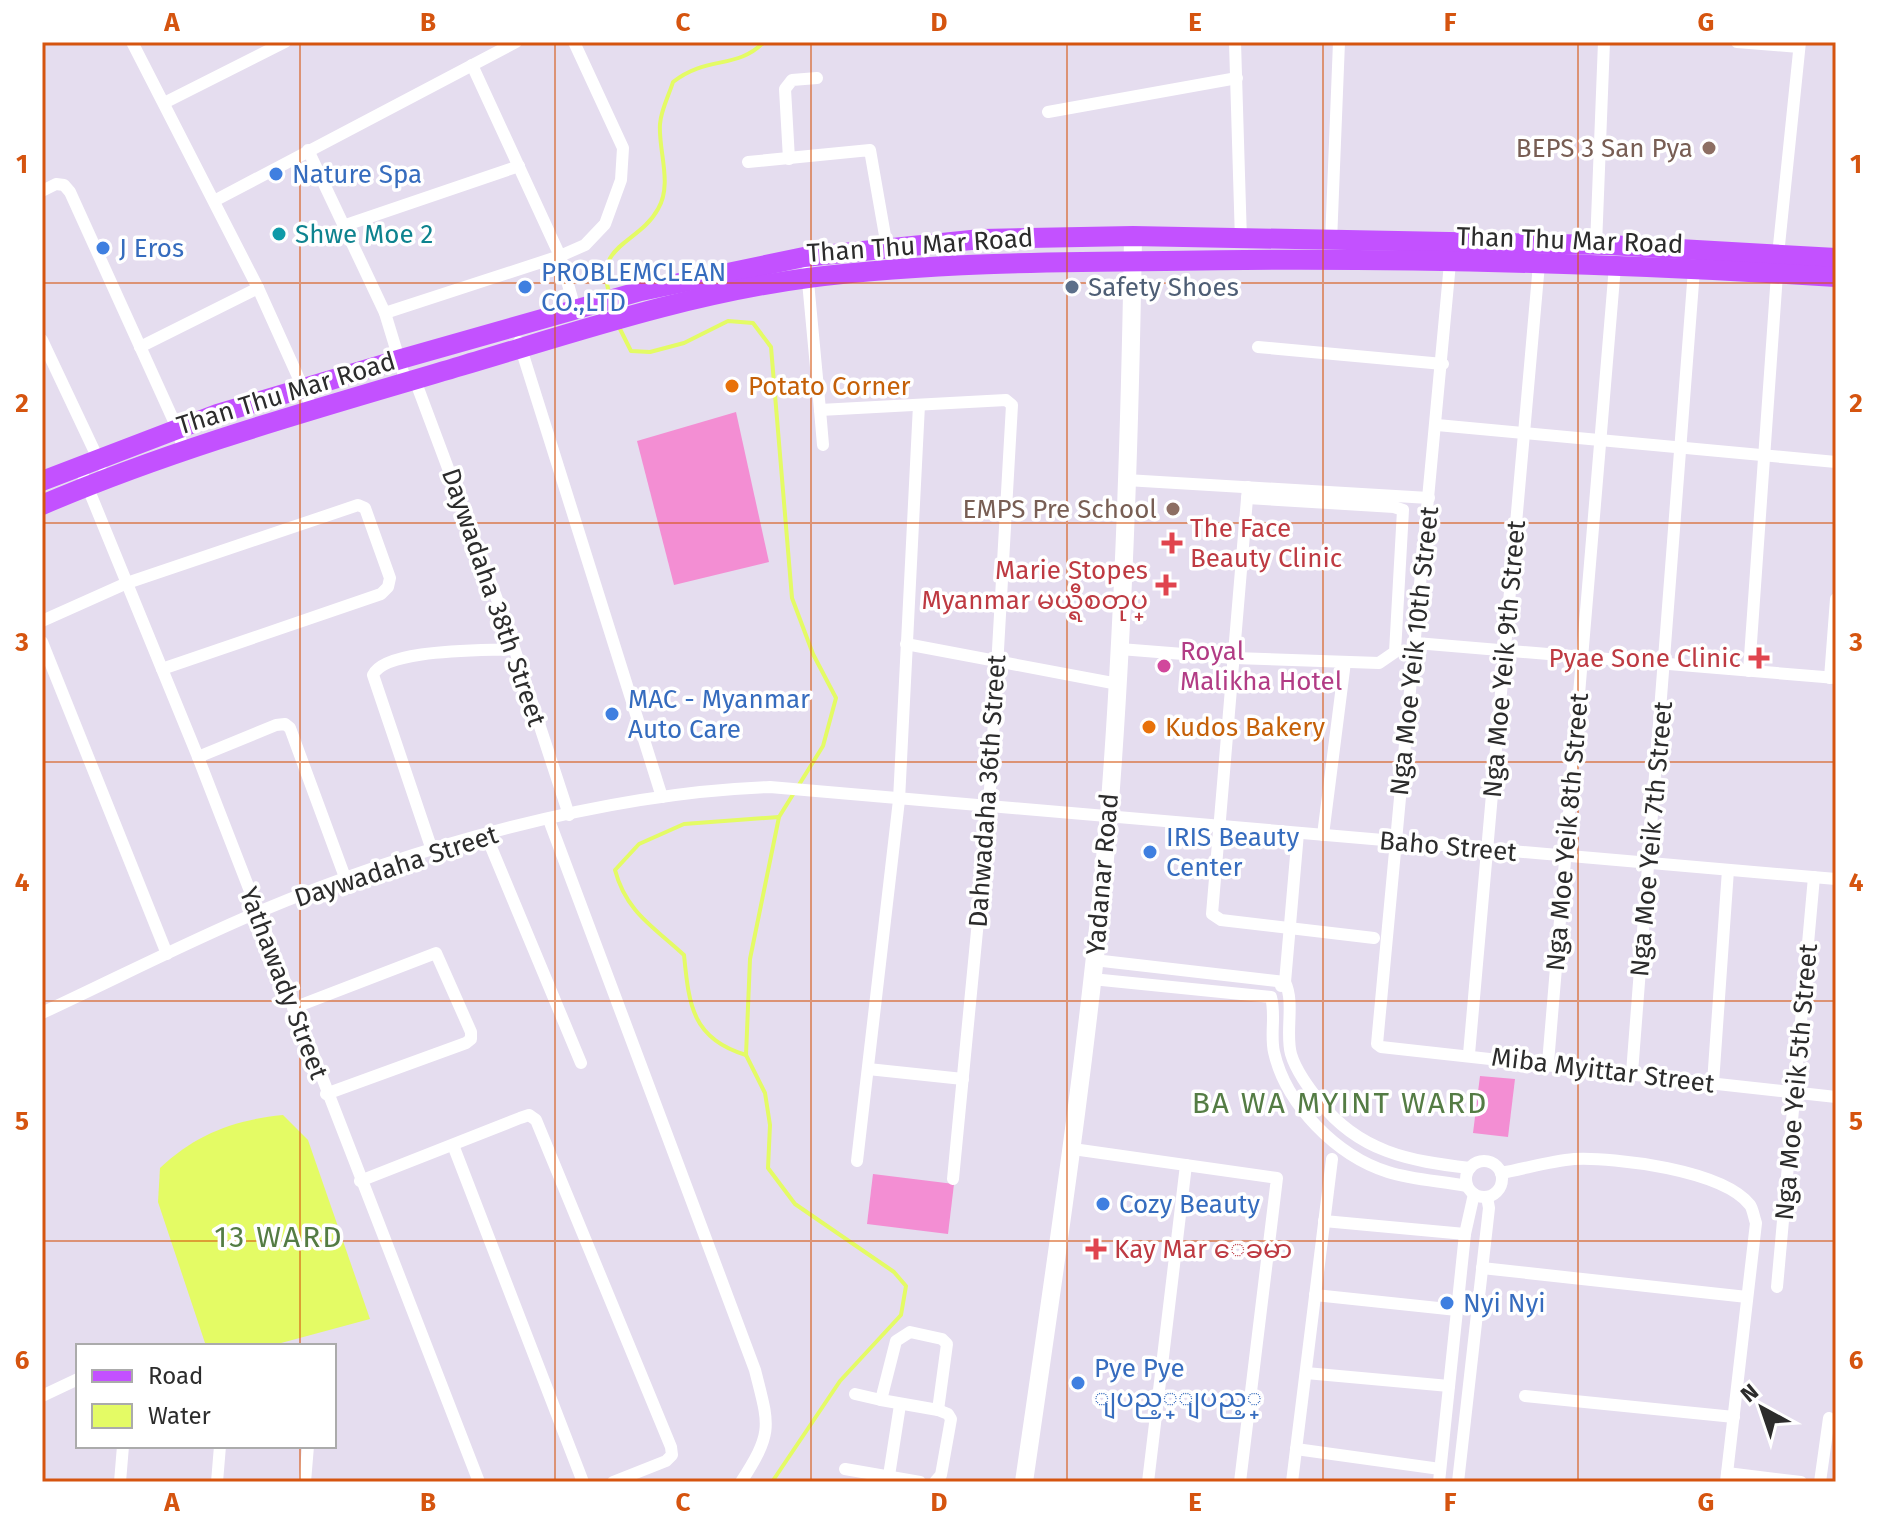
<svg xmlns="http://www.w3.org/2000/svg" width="1878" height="1524" viewBox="0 0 1878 1524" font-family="'Fira Sans','Noto Sans Myanmar',sans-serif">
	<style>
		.pitch { fill: #f38ed3 }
		.water { fill: #e4fb65 }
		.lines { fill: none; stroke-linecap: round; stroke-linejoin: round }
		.stream { stroke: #e4fb65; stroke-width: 4 }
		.minor { stroke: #fff; stroke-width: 12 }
		.secondary { stroke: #fff; stroke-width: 18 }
		.primary { stroke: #c351ff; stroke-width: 20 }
		.grid { fill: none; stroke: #d5540f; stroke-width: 2; stroke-opacity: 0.55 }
		.education-dot { fill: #8d6e63; stroke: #fff; stroke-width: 3 }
		.shop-dot { fill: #3f7fe0; stroke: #fff; stroke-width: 3 }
		.culture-dot { fill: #0f9aa8; stroke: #fff; stroke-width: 3 }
		.service-dot { fill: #5c6f8a; stroke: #fff; stroke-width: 3 }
		.food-dot { fill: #e8710a; stroke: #fff; stroke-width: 3 }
		.health-dot { fill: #e0444e; stroke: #fff; stroke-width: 3 }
		.hotel-dot { fill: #d1479c; stroke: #fff; stroke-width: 3 }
		.labels { text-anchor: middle; stroke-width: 7; stroke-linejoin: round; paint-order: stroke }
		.education-label { font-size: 26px; fill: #785e54; stroke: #fff; text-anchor: end }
		.shop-label { font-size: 26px; fill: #366cbe; stroke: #fff; text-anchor: start }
		.culture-label { font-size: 26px; fill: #0d838f; stroke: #fff; text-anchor: start }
		.street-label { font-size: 26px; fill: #2c2c2c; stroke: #fff }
		.service-label { font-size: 26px; fill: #4e5e75; stroke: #fff; text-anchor: start }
		.food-label { font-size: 26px; fill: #c56008; stroke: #fff; text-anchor: start }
		.health-label { font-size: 26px; fill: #be3a42; stroke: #fff; text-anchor: start }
		.hotel-label { font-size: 26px; fill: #b23c85; stroke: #fff; text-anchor: start }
		.quarter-label { font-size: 30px; letter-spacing: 2px; fill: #547c44; stroke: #fff }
		.neatline { fill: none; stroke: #d5540f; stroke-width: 3 }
		.grid-label { font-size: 26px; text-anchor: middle; font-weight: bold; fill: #d5540f }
	</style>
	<rect width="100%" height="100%" fill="#e5ddef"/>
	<g class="pitch">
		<path d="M736 412 769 562 674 585 637 441Z"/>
		<path d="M1480 1076 1515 1079 1508 1137 1473 1133Z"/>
		<path d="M873 1174 954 1184 948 1234 867 1224Z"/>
	</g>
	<path class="water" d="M283 1115 308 1140 370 1319 270 1346H206L158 1202 160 1168C196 1134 234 1120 283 1115Z"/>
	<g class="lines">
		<g class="stream">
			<path d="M609 292C594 244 639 244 658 209 673 184 658 150 660 124 661 110 669 95 673 82 707 55 737 70 764 42"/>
			<path d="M619 327 631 351 650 352 684 343 728 321 753 323 771 347 792 598 813 654 836 698 823 746 779 817 750 959 746 1055 765 1093 770 1125 768 1168 795 1204 894 1272 906 1286 901 1315 840 1381 772 1482"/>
			<path d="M746 1055C692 1039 689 1005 684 955 654 927 626 912 615 870L639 844 684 824 779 817"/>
		</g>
		<g class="minor">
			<path d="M132 42 258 288 313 410"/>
			<path d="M1235 42 1241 241"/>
			<path d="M1737 42 1799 47"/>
			<path d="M472 65 560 256 575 309"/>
			<path d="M164 103 285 42"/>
			<path d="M1048 112 1237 78"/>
			<path d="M308 150 385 313 406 382"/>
			<path d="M789 159 785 89 792 80 817 78"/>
			<path d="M748 162 870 150 887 247"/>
			<path d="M42 191 56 184 64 185 70 192 177 428 184 451"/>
			<path d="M214 201 516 42"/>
			<path d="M343 226 519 166"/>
			<path d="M1331 242 1339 42"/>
			<path d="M1596 245 1604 42"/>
			<path d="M1778 255 1800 42"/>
			<path d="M1450 263 1377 1044 1381 1047 1836 1097"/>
			<path d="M807 271 820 410 1006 400 1012 405 989 807 953 1179"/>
			<path d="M385 313 560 256 585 245 605 224 621 180 623 148 574 42"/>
			<path d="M42 340 101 465"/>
			<path d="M519 342 662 797"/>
			<path d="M140 347 258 288"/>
			<path d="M1258 347 1443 364"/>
			<path d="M415 380 507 626 569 815"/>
			<path d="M820 410 823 445"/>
			<path d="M1437 425 1836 462"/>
			<path d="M79 466 198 757 479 1482"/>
			<path d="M1126 480 1429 498"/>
			<path d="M1248 487 1212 914 1221 920 1374 938"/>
			<path d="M42 621 127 583 358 505 365 508 390 578 388 587 381 594 162 669"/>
			<path d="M42 642 167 954"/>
			<path d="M1416 643 1836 678"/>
			<path d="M906 644 1118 684"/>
			<path d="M1120 649 1234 658 1379 663 1395 652 1403 510 1394 507 1247 498"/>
			<path d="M1749 671 1777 274"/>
			<path d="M1830 678 1836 599"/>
			<path d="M198 757 276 725 285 724 290 728 346 880"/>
			<path d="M549 820 755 1370C769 1426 774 1431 741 1482"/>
			<path d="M486 835 581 1063"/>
			<path d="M1323 835 1345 662"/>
			<path d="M432 850 373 675C385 648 485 651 514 649"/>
			<path d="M1094 960 1285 982C1295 1003 1285 1032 1291 1054 1296 1071 1309 1088 1319 1101 1359 1152 1409 1161 1470 1168"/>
			<path d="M1092 979 1271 997C1276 1015 1270 1034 1274 1052 1286 1105 1337 1156 1388 1172 1413 1180 1442 1181 1467 1186"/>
			<path d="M1281 986 1285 982 1298 833"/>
			<path d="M293 1008 436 953 471 1032V1039L466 1043 326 1094"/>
			<path d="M42 1013C113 980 183 944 256 913 410 848 602 793 770 787L1836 879"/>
			<path d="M1469 1054 1539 264"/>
			<path d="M1548 1063 1615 266"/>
			<path d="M868 1069 963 1079"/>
			<path d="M1632 1073 1694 270"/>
			<path d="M1713 1083 1728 870"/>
			<path d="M453 1145 583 1482"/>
			<path d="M1073 1149 1277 1178 1240 1482"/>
			<path d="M857 1161 899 800 919 405"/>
			<circle cx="1484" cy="1179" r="18"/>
			<path d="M1501 1173C1524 1169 1550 1161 1574 1159 1615 1157 1723 1170 1750 1205 1753 1209 1754 1218 1756 1223L1726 1482"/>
			<path d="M360 1181 520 1118 529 1115 536 1120 671 1447 672 1455 666 1461 613 1482"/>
			<path d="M1324 1221 1465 1234"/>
			<path d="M1482 1268 1747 1297"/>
			<path d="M1777 1287 1814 877"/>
			<path d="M1315 1295 1457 1310"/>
			<path d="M910 1332 942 1339 947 1344 938 1410 881 1400 896 1341Z"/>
			<path d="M1306 1373 1449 1386"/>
			<path d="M855 1394 881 1400"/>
			<path d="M42 1396 78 1379"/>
			<path d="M1525 1396 1734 1417"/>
			<path d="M1296 1449 1440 1469"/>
			<path d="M845 1469 920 1482"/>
			<path d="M1727 1473 1801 1482"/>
			<path d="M120 1482 123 1446"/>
			<path d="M217 1482 220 1446"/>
			<path d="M305 1482 308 1446"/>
			<path d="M888 1482 900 1405"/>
			<path d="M935 1482 941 1475 951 1419 948 1414 938 1410"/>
			<path d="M1148 1482 1186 1165"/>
			<path d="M1292 1482 1332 1159"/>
			<path d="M1439 1482 1465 1234 1474 1194"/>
			<path d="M1458 1482 1489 1208 1487 1197"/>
			<path d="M1820 1482 1829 1418"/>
		</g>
		<path class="secondary" d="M1024 1482C1056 1260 1090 1038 1109 814 1124 622 1130 429 1133 236"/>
		<g class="primary">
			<path d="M42 481 217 414 401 359 641 291 804 257 981 239 1133 236 1609 245 1836 258"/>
			<path d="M42 505C177 447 320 408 461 366 576 332 688 294 808 278 927 263 1046 262 1165 261 1389 257 1613 263 1836 277"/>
		</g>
	</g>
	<path class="grid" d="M300 42V1346M555 42V1482M811 42V1482M1067 42V1482M1323 42V1482M1578 42V1482M42 283H1836M42 523H1836M42 762H1836M42 1001H1836M42 1241H1836M300 1446V1482"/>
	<g class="education-dot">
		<circle cx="1709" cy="148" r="8"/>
		<circle cx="1173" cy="509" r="8"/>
	</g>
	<g class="shop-dot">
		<circle cx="276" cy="174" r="8"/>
		<circle cx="103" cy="248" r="8"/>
		<circle cx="525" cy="287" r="8"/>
		<circle cx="612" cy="714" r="8"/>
		<circle cx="1150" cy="852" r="8"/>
		<circle cx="1103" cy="1204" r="8"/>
		<circle cx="1447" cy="1303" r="8"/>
		<circle cx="1078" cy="1383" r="8"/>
	</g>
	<circle class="culture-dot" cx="279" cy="234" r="8"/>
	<circle class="service-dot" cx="1072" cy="287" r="8"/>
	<g class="food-dot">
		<circle cx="732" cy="386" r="8"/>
		<circle cx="1149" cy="727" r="8"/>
	</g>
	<g class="health-dot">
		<path d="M1168 531h8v8h8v8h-8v8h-8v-8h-8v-8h8z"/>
		<path d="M1162 573h8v8h8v8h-8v8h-8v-8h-8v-8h8z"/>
		<path d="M1755 646h8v8h8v8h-8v8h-8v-8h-8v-8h8z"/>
		<path d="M1092 1237h8v8h8v8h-8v8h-8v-8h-8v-8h8z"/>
	</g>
	<circle class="hotel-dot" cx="1164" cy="666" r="8"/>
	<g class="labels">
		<g class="education-label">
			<text x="1693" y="157">BEPS 3 San Pya</text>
			<text x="1157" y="518">EMPS Pre School</text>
		</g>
		<g class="shop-label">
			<text x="292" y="183">Nature Spa</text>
			<text x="119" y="257">J Eros</text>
			<text x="541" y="281">PROBLEMCLEAN<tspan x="541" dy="30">CO.,LTD</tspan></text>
			<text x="628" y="708">MAC - Myanmar<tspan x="628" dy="30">Auto Care</tspan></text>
			<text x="1166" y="846">IRIS Beauty<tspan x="1166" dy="30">Center</tspan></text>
			<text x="1119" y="1213">Cozy Beauty</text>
			<text x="1463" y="1312">Nyi Nyi</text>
			<text x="1094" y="1377">Pye Pye<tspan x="1094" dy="30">ျပည့္ျပည့္</tspan></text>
		</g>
		<g class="culture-label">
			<text x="295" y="243">Shwe Moe 2</text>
		</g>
		<g class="street-label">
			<text transform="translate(1570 240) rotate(2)" y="9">Than Thu Mar Road</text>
			<text transform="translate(920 245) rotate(-4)" y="9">Than Thu Mar Road</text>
			<text transform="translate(286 393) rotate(-17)" y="9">Than Thu Mar Road</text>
			<text transform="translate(494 597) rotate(71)" y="9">Daywadaha 38th Street</text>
			<text transform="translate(1414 651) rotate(-84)" y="9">Nga Moe Yeik 10th Street</text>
			<text transform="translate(1504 659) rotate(-85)" y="9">Nga Moe Yeik 9th Street</text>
			<text transform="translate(987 791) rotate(-86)" y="9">Dahwadaha 36th Street</text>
			<text transform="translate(1567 832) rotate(-85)" y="9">Nga Moe Yeik 8th Street</text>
			<text transform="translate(1651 839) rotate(-85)" y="9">Nga Moe Yeik 7th Street</text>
			<text transform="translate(1448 846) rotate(5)" y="9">Baho Street</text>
			<text transform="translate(396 866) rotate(-18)" y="9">Daywadaha Street</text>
			<text transform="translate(1102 874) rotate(-85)" y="9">Yadanar Road</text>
			<text transform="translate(284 983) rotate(69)" y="9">Yathawady Street</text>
			<text transform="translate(1603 1070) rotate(7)" y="9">Miba Myittar Street</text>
			<text transform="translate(1796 1082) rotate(-85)" y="9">Nga Moe Yeik 5th Street</text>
		</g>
		<g class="service-label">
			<text x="1088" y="296">Safety Shoes</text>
		</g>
		<g class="food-label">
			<text x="748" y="395">Potato Corner</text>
			<text x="1165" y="736">Kudos Bakery</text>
		</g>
		<g class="health-label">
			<text x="1190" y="537">The Face<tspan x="1190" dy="30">Beauty Clinic</tspan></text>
			<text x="1148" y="579" text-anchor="end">Marie Stopes<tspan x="1148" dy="30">Myanmar မယ္ရီစတုပ္</tspan></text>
			<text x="1741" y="667" text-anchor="end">Pyae Sone Clinic</text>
			<text x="1114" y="1258">Kay Mar ေခမာ</text>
		</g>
		<g class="hotel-label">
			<text x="1180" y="660">Royal<tspan x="1180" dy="30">Malikha Hotel</tspan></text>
		</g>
		<g class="quarter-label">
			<text x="1340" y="1113">BA WA MYINT WARD</text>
			<text x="279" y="1247">13 WARD</text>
		</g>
	</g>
	<rect width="1878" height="1524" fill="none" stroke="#ffffff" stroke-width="88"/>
	<rect x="76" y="1344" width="260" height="104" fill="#ffffff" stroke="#ababab" stroke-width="2"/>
	<rect x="92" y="1370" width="40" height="12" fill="#c351ff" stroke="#ababab" stroke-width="2"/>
	<text x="148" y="1384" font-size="24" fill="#2c2c2c">Road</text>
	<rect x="92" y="1404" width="40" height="24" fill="#e4fb65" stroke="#ababab" stroke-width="2"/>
	<text x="148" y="1424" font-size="24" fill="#2c2c2c">Water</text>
	<g transform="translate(1762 1408) rotate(320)" stroke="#ffffff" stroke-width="6" paint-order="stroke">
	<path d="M0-6L14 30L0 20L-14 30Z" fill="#2c2c2c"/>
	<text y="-12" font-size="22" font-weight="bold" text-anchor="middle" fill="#2c2c2c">N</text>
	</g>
	<rect x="44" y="44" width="1790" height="1436" class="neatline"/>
	<g class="grid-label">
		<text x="172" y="31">A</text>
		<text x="428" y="31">B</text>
		<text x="683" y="31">C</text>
		<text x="939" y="31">D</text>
		<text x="1195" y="31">E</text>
		<text x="1450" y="31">F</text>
		<text x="1706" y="31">G</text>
		<text x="22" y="173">1</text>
		<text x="1856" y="173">1</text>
		<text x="22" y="412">2</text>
		<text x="1856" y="412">2</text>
		<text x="22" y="651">3</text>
		<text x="1856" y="651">3</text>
		<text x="22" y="891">4</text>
		<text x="1856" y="891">4</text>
		<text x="22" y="1130">5</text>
		<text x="1856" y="1130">5</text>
		<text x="22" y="1369">6</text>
		<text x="1856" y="1369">6</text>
		<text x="172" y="1511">A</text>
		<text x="428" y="1511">B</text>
		<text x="683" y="1511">C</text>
		<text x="939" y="1511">D</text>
		<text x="1195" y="1511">E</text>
		<text x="1450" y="1511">F</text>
		<text x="1706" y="1511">G</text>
	</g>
</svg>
